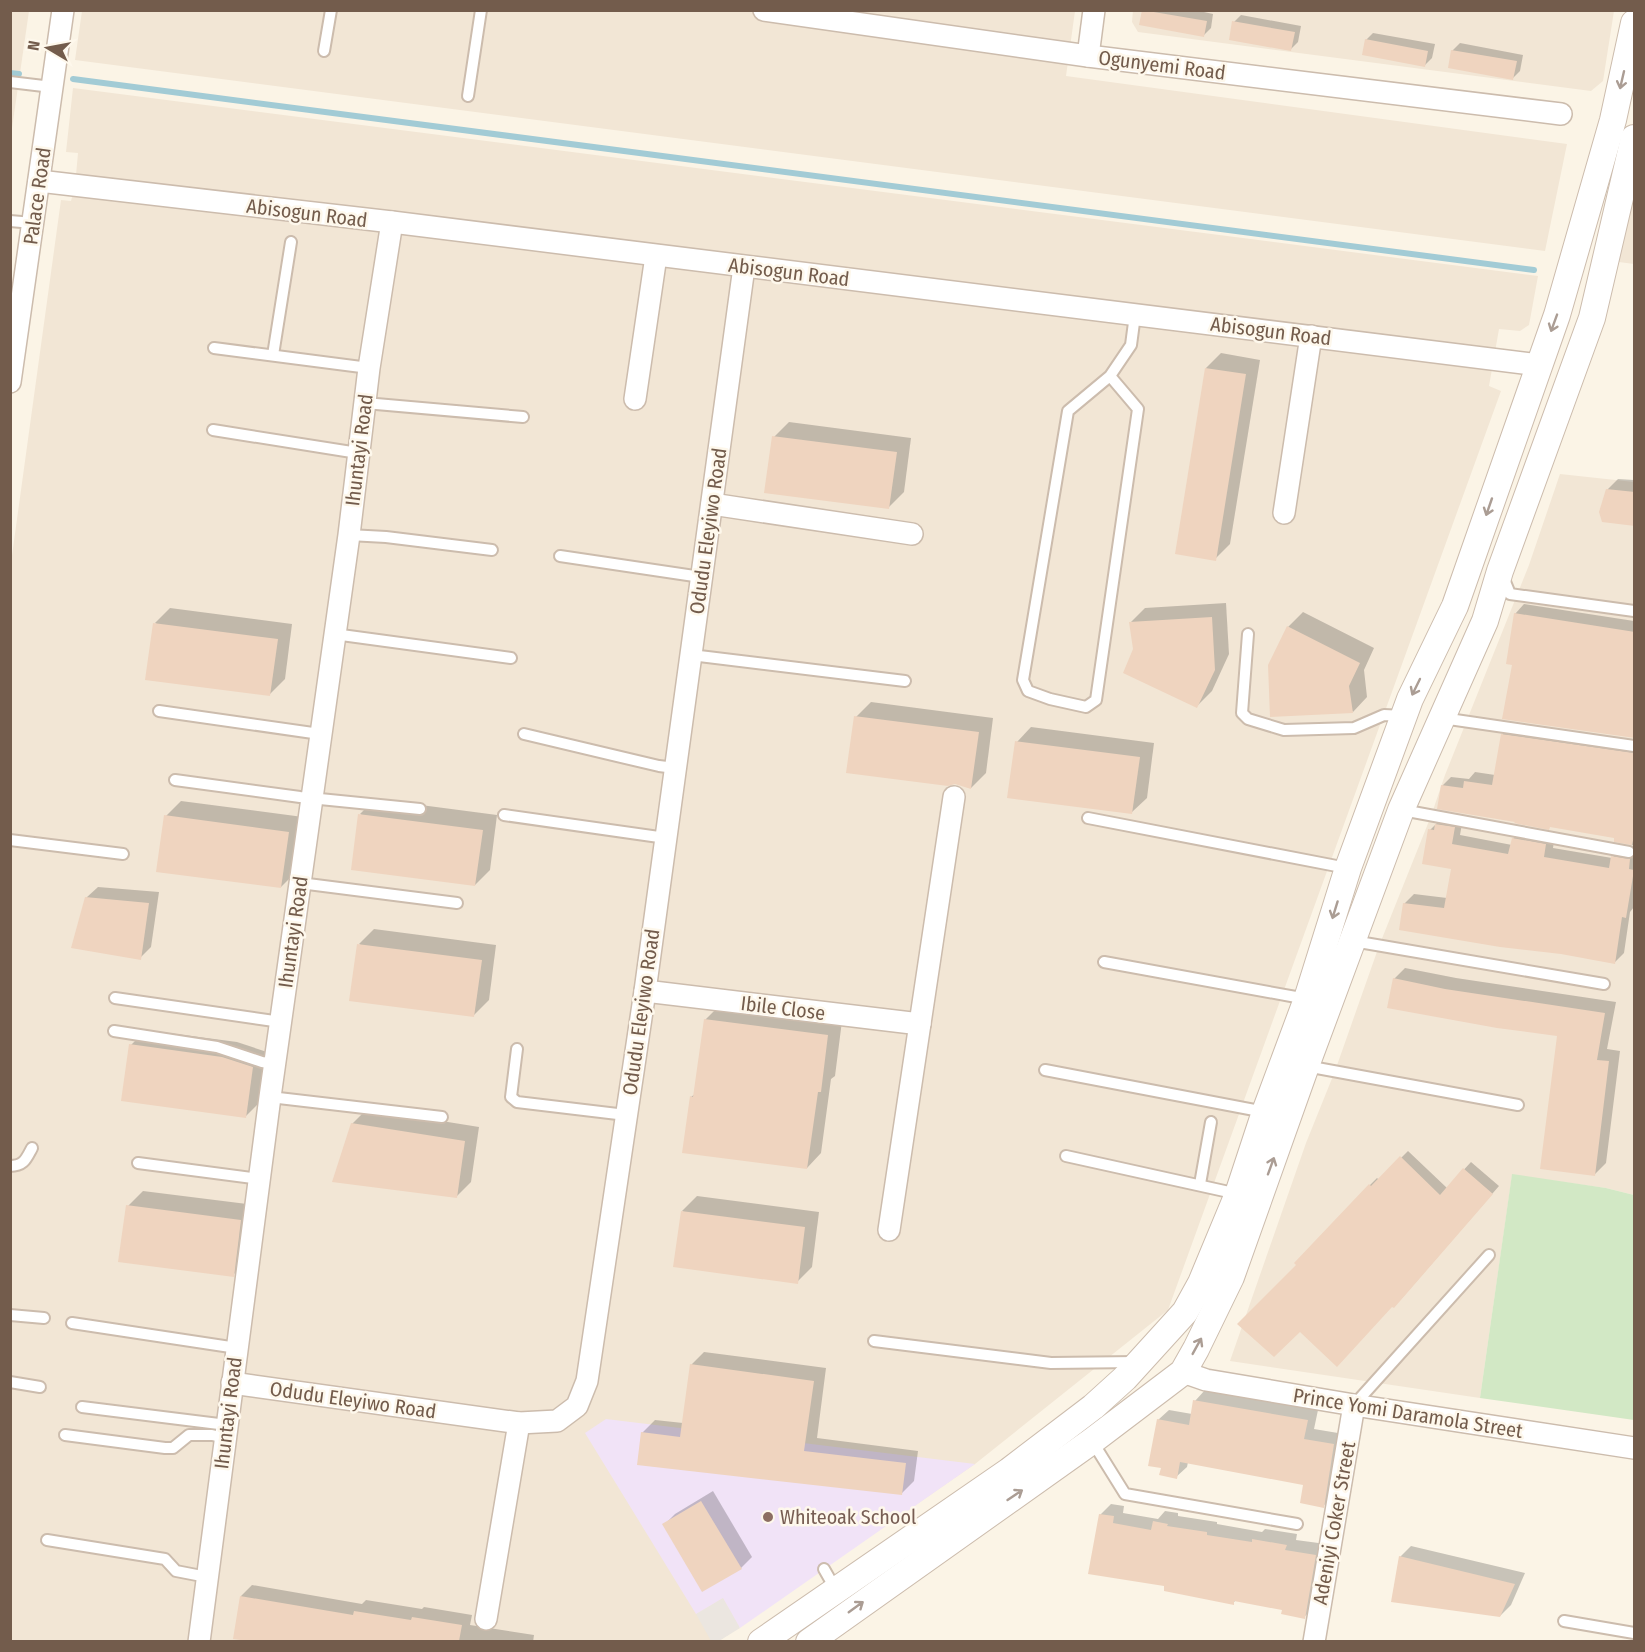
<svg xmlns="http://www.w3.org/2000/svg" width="1645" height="1652" viewBox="0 0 1645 1652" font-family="'Fira Sans Condensed',sans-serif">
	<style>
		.residential { fill: #f2e6d5 }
		.industrial { fill: #ebe6e0 }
		.education { fill: #f1e3f7 }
		.green { fill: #d2e8c5 }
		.shadow { fill: #0003 }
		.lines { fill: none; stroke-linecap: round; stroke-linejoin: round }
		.stream { stroke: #a2cbd5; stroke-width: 6 }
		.building { fill: #efd4bf }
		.service-casing { stroke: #ccbcad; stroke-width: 14 }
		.minor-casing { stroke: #ccbcad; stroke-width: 24 }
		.tertiary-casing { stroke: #ccbcad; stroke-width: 28 }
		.service { stroke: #fff; stroke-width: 10 }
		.minor { stroke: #fff; stroke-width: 21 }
		.tertiary { stroke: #fff; stroke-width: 26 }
		.oneway { stroke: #ab9d94 }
		.education-dot { fill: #8d6e63; stroke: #fef8ec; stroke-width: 2 }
		.labels { text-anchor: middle; stroke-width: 5; stroke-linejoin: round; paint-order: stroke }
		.street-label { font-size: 20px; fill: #735c4c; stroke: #fef8ec }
		.education-label { font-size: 20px; fill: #785e54; stroke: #fef8ec; text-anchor: start }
	</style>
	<rect width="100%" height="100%" fill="#fbf4e6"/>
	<g class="residential">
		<path d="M1133 10 1614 11 1603 81 1591 91 1138 32 1132 22Z"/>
		<path d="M11 11H29L11 135Z"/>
		<path d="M82 11H1075L1066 76 1567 144 1545 251 75 60Z"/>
		<path d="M73 88 1538 276 1529 325 1520 331 1499 329 1489 386 1501 391 1168 1310 975 1464 719 1641 11 1642 10 570 61 200 71 201 75 186 78 153 66 152Z"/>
		<path d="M1634 188V264L1619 262Z"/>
		<path d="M1560 474 1634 482V1195L1606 1188 1512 1175 1480 1398 1230 1361 1306 1143 1335 1071 1379 946 1431 816 1445 775 1529 565Z"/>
	</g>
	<path class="industrial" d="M723 1598 740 1628 719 1641H711L696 1614Z"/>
	<path class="education" d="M606 1419 975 1464 740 1628 723 1598 696 1614 585 1433Z"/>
	<path class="green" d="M1512 1174 1606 1188 1634 1195V1420L1480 1398Z"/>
	<g class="shadow">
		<path d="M1143 10H1195L1213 14 1211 28 1204 35Z"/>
		<path d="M1241 15 1301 26 1298 42 1291 49 1234 22Z"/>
		<path d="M1373 33 1435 44 1432 58 1425 65 1366 40Z"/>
		<path d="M1460 43 1523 55 1520 71 1513 78 1452 51Z"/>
		<path d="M1221 353 1260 360 1230 544 1215 559 1206 368Z"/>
		<path d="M789 422 911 438 904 492 889 507 774 437Z"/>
		<path d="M1618 479 1634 480V525L1607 490Z"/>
		<path d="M1226 603 1229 654 1212 691 1197 706 1135 650 1130 623 1145 608Z"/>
		<path d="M1524 604 1634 621V737L1514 664 1515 614Z"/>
		<path d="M170 608 292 624 285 679 270 694 155 623Z"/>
		<path d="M1303 612 1374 648 1364 670 1367 697 1353 712 1288 627Z"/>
		<path d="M871 702 993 718 986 773 971 788 955 783 856 717Z"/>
		<path d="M1512 726 1634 743V846L1616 836 1442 786 1451 777 1469 779 1475 772 1495 775 1502 735Z"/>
		<path d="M1031 727 1154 743 1147 798 1132 812 1017 742Z"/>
		<path d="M375 799 497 815 490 870 475 885 360 814Z"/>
		<path d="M181 801 303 817 296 872 281 887 166 816Z"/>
		<path d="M1463 818 1460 835 1512 845 1513 839 1522 829 1555 835 1553 848 1612 858 1622 848 1634 850V907L1630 912 1624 953 1614 963 1404 904 1414 894 1447 898 1453 868 1430 830 1439 821Z"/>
		<path d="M98 887 159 892 151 947 140 958 86 898Z"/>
		<path d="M374 929 496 945 489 1000 474 1015 359 944Z"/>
		<path d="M1405 968 1456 978 1616 1002 1607 1049 1620 1051 1606 1163 1595 1174 1559 1035 1394 979Z"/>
		<path d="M720 1005 842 1021 835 1076 831 1079 821 1153 807 1168 691 1097 695 1094 705 1020Z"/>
		<path d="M146 1030 237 1042 267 1052 261 1101 246 1116 131 1045Z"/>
		<path d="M367 1109 479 1127 471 1182 456 1197 352 1124Z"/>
		<path d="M1408 1151 1447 1188 1471 1162 1499 1186 1401 1299 1298 1265 1370 1185 1377 1178 1379 1180Z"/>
		<path d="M143 1191 255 1205 248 1260 233 1275 128 1206Z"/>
		<path d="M697 1196 819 1212 812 1267 797 1282 682 1211Z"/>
		<path d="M704 1352 826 1368 817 1438 918 1451 914 1481 901 1494 642 1433 655 1420 683 1423 691 1365Z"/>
		<path d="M1205 1390 1318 1410 1314 1429 1344 1434 1334 1496 1323 1506 1305 1483 1188 1462 1187 1467 1176 1477 1163 1467 1158 1420 1169 1410 1192 1414 1195 1401Z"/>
		<path d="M713 1491 752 1557 741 1568 664 1525 675 1514Z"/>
		<path d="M1111 1504 1124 1506 1123 1513 1158 1519 1165 1511 1178 1513V1516L1217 1522V1524L1262 1532 1265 1529 1297 1534 1296 1540 1326 1544 1316 1606 1304 1617 1284 1608 1236 1600 1233 1603 1166 1584 1100 1515Z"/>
		<path d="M1411 1546 1525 1573 1511 1605 1500 1616 1400 1557Z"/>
		<path d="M252 1585 362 1604 366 1600 422 1609 424 1607 472 1615 470 1625 534 1635 533 1642H256L234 1638 241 1596Z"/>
	</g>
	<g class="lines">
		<g class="stream">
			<path d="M10 73 19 74"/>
			<path d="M73 79 1534 270"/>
		</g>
	</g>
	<g class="building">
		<path d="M1142 10 1207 21 1204 37 1139 25Z"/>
		<path d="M1232 21 1295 32 1291 51 1229 40Z"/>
		<path d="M1365 39 1428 51 1425 67 1362 55Z"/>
		<path d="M1451 50 1517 61 1513 80 1448 68Z"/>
		<path d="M1205 368 1246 374 1216 561 1175 554Z"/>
		<path d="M772 436 897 452 889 509 764 493Z"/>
		<path d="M1606 489 1635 492V526L1602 522 1599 512Z"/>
		<path d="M1514 613 1635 632V738L1502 719 1512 665 1506 664Z"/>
		<path d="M1212 617 1215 670 1197 708 1123 673 1133 649 1129 622Z"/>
		<path d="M153 623 278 639 270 696 145 680Z"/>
		<path d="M1287 626 1360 663 1349 686 1353 713 1270 717 1268 665Z"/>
		<path d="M854 716 979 732 971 789 955 784 948 786 846 773Z"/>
		<path d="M1501 734 1635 753V831L1632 845 1614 842V838L1550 827 1549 830 1514 823 1515 822 1437 809 1441 785 1463 788 1464 781 1492 785Z"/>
		<path d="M1015 741 1140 757 1132 814 1007 798Z"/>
		<path d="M358 814 483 830 475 886 351 870Z"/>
		<path d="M164 815 289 832 281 888 156 872Z"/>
		<path d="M1435 824 1455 827 1452 844 1508 854 1512 838 1546 844 1544 857 1609 868 1611 856 1630 859 1629 869 1634 870 1626 918 1622 917 1615 964 1561 954 1500 947 1399 930 1403 903 1444 908 1451 869 1422 864 1428 829 1434 830Z"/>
		<path d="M85 897 149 903 141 960 71 948Z"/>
		<path d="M357 944 482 960 474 1017 349 1001Z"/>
		<path d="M1393 978 1445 989 1605 1013 1597 1060 1609 1061 1595 1176 1540 1169 1557 1036 1497 1028 1387 1008Z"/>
		<path d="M704 1019 828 1035 821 1092H818L807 1169 682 1153 690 1096 693 1097Z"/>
		<path d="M129 1044 222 1057 253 1067 246 1118 121 1101Z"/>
		<path d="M351 1123 465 1141 457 1198 332 1182Z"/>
		<path d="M1400 1156 1440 1195 1463 1168 1493 1194 1394 1308 1392 1307 1337 1367 1300 1332 1274 1357 1237 1324 1296 1265 1294 1263 1369 1184 1371 1186Z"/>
		<path d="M126 1205 241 1220 234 1277 118 1262Z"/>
		<path d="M681 1211 805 1227 798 1284 673 1267Z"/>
		<path d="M690 1364 814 1381 804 1451 906 1463 902 1495 637 1465 641 1432 680 1437Z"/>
		<path d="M1193 1400 1308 1420 1304 1439 1334 1444 1324 1508 1300 1503 1303 1485 1180 1462 1177 1479 1159 1475 1161 1468 1148 1466 1157 1419 1189 1425Z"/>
		<path d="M701 1501 742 1569 702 1592 662 1524Z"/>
		<path d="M1099 1514 1114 1516 1113 1523 1151 1530 1153 1521 1168 1524 1167 1526 1207 1532V1535L1252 1542V1539L1287 1545 1285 1550 1316 1555 1305 1619 1281 1614 1282 1610 1234 1601V1605L1164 1591V1586L1088 1574Z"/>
		<path d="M1399 1556 1515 1584 1500 1617 1391 1602Z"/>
		<path d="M240 1596 353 1615 354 1611 411 1620 412 1617 462 1625 459 1641H248L233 1639Z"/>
	</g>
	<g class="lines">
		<defs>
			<g id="service">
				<path d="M324 51 331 10"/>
				<path d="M10 82 52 87"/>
				<path d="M468 96 481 10"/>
				<path d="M10 221 33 223"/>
				<path d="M214 348 369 368"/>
				<path d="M273 355 291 242"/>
				<path d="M1110 376 1138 409 1096 700 1086 707 1050 699 1028 691 1023 680 1068 411 1110 376 1131 345 1135 315"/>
				<path d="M365 403 523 417"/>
				<path d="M213 430 358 453"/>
				<path d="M349 535 386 537 492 550"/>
				<path d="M560 556 701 577"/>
				<path d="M1503 577 1510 594 1634 611"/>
				<path d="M334 634 511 658"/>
				<path d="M1248 634 1242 713 1248 719 1284 730 1354 728 1384 715 1404 716"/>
				<path d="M691 655 905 681"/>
				<path d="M159 711 320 734"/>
				<path d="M1442 718 1634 746"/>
				<path d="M524 734 659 766 675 768"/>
				<path d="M175 780 300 797 420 809"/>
				<path d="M1402 810 1629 852"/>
				<path d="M504 815 666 838"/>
				<path d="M1088 818 1347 868"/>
				<path d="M10 840 123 854"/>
				<path d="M300 883 457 903"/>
				<path d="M1353 941 1604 984"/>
				<path d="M1104 962 1307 999"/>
				<path d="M115 998 281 1022"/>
				<path d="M114 1031 217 1047 262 1062 275 1064"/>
				<path d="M517 1049 511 1097 517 1102 626 1115"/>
				<path d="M1306 1066 1518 1105"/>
				<path d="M1045 1070 1265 1112"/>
				<path d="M270 1097 442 1117"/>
				<path d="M1066 1156 1238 1194"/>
				<path d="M138 1163 260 1179"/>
				<path d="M10 1166C24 1166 26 1159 32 1148"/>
				<path d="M1200 1184 1211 1122"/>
				<path d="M10 1315 44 1318"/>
				<path d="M72 1323 237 1348"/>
				<path d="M874 1341 1051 1363 1137 1362"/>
				<path d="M10 1382 40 1387"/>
				<path d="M1354 1405 1489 1255"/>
				<path d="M82 1407 227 1425"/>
				<path d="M65 1435 165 1448H173L189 1435H212L225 1438"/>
				<path d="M1092 1441 1125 1494 1297 1524"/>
				<path d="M47 1540 165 1559 176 1571 207 1577"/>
				<path d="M824 1569 836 1590"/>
				<path d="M1564 1621 1634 1633"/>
			</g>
			<g id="minor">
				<path d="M764 10 1088 56 1561 114"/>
				<path d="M1088 56 1094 10"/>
				<path d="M39 181 392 222 1539 365"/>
				<path d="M10 382 63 10"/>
				<path d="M635 399 656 256"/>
				<path d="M712 504 912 534"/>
				<path d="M1284 513 1311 336"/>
				<path d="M645 991 920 1024"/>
				<path d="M889 1230 954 797"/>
				<path d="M1183 1372 1206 1380 1354 1405 1634 1448"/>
				<path d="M232 1383 519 1423 557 1421 577 1406 587 1381 645 991 744 267"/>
				<path d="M486 1619 519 1423"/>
				<path d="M199 1642 270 1097 349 535 369 368 392 222"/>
				<path d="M1314 1642 1354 1405"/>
			</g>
			<g id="tertiary">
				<path d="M761 1642 1009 1471 1093 1407 1125 1378 1185 1312 1201 1283 1238 1194 1265 1112 1307 999 1348 868 1410 699 1455 606 1557 315 1613 120 1634 23"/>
				<path d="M809 1642 1092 1441 1183 1372 1196 1349 1231 1277 1306 1066 1401 810 1485 621 1500 571 1592 318 1634 138"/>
			</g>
		</defs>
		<use href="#service" class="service-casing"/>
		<use href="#minor" class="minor-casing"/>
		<use href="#tertiary" class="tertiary-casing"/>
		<use href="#service" class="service"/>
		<use href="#minor" class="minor"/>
		<use href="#tertiary" class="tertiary"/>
	</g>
	<defs><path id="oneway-shaft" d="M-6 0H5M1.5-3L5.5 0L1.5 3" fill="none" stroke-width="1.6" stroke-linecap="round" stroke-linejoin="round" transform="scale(1.5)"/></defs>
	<g class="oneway">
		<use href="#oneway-shaft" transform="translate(1622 80) rotate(103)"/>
		<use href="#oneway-shaft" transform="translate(1554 323) rotate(110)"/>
		<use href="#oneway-shaft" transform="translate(1489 507) rotate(109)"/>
		<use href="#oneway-shaft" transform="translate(1416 687) rotate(116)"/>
		<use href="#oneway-shaft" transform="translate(1335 910) rotate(107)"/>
		<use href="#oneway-shaft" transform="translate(1271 1166) rotate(-70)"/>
		<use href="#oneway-shaft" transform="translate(1197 1346) rotate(-61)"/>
		<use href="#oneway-shaft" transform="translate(1015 1495) rotate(-34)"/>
		<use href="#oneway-shaft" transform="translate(856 1607) rotate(-36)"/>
	</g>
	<circle class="education-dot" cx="768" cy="1517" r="6"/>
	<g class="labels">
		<g class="street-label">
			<text transform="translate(1162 65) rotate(7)" y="7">Ogunyemi Road</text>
			<text transform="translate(37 196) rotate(-82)" y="7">Palace Road</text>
			<text transform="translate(307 213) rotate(7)" y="7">Abisogun Road</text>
			<text transform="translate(789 272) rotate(7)" y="7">Abisogun Road</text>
			<text transform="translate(1271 331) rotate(7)" y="7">Abisogun Road</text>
			<text transform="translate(359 450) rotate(-83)" y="7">Ihuntayi Road</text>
			<text transform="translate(708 531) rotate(-82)" y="7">Odudu Eleyiwo Road</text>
			<text transform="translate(293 932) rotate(-82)" y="7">Ihuntayi Road</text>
			<text transform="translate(783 1008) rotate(7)" y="7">Ibile Close</text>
			<text transform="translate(641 1012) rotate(-82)" y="7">Odudu Eleyiwo Road</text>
			<text transform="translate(353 1400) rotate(8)" y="7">Odudu Eleyiwo Road</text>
			<text transform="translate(228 1413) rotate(-83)" y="7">Ihuntayi Road</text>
			<text transform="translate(1408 1413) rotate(9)" y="7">Prince Yomi Daramola Street</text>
			<text transform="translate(1334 1523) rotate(-80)" y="7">Adeniyi Coker Street</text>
		</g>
		<g class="education-label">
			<text x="780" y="1524">Whiteoak School</text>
		</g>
	</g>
	<rect width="1645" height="1652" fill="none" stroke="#735c4c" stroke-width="24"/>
	<g transform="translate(48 48) rotate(280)" stroke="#fef8ec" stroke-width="4.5" paint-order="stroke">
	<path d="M0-4.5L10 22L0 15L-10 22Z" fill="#735c4c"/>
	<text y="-9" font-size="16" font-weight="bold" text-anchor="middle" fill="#735c4c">N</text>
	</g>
</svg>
